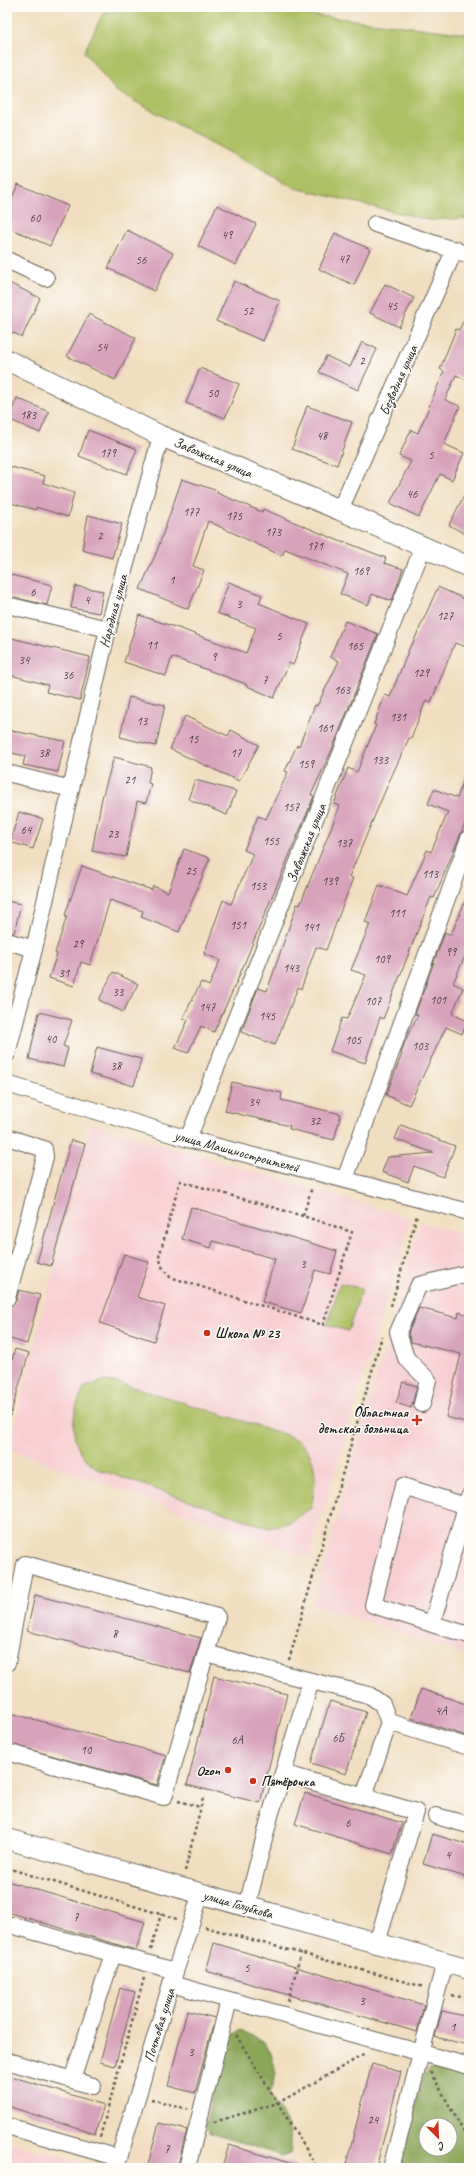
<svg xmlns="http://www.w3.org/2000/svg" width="476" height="2175" viewBox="0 0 476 2175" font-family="Caveat,sans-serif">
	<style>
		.built { fill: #f7cfd2 }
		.green { fill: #aec063; stroke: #656e40 }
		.forest { fill: #8aa659; stroke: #53613a; fill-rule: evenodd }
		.building { fill: #d7a3bb }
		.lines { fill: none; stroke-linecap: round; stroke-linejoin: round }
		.minor-casing { stroke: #676055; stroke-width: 18 }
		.major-casing { stroke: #676055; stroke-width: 22 }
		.path { stroke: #676055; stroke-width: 2.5; stroke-dasharray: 3 3; stroke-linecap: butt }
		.minor { stroke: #fff; stroke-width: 16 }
		.major { stroke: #fff; stroke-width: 20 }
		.poi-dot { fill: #c8321e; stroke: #fdfcf7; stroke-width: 1.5 }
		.labels { text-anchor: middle; stroke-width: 3; stroke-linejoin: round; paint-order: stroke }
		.number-label { font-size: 12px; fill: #4b3e44 }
		.street-label { font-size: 14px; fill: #1c1c1c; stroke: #fdfcf7 }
		.poi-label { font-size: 14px; font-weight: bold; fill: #1c1c1c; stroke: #fdfcf7; text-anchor: start }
	</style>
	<rect width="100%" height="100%" fill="#fdfcf7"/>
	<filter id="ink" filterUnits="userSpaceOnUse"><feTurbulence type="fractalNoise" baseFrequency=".025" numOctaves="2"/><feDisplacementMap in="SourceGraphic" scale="8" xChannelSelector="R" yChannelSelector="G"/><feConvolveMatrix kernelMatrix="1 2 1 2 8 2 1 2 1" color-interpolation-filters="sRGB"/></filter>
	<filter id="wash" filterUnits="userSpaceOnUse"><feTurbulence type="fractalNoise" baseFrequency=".012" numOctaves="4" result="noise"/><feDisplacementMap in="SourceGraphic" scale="16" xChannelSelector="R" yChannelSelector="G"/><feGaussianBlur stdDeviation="0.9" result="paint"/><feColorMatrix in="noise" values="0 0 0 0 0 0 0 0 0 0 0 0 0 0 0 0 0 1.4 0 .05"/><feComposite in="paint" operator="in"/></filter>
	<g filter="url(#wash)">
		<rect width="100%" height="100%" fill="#f1dec0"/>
		<g class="built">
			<path d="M91 1124 411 1218 309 1558 8 1449Z"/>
			<path d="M420 1222 469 1236V1656L313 1604Z"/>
			<path d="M7 2141 84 2163 83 2168H7Z"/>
		</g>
		<g class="green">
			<path d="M149 7H247L469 34V218L429 220 295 188 116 91 84 52 103 13Z"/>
			<path d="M340 1283 362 1289 348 1331 327 1325Z"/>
			<path d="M104 1381 124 1384 284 1434C290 1437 298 1440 303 1445 320 1463 315 1487 311 1508L290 1522 269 1528 97 1469C92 1464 85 1459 81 1453 68 1432 74 1406 85 1387Z"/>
		</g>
		<g class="forest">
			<path d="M241 2030 264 2042 271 2052 276 2074 269 2095C282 2114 295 2130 290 2153L282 2156 211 2133 205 2127 224 2038Z"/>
			<path d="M440 2068 469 2076V2149L465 2168H398L423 2076 430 2069ZM426 2125H450V2149H426Z"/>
		</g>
		<g id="blocks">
			<g class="building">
				<path d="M18 184 68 206 50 246 7 227V209Z"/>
				<path d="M217 205 256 224 236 265 198 246Z"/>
				<path d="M127 230 173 253 154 291 108 268Z"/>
				<path d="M335 233 370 249 354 285 319 269Z"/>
				<path d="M234 281 280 301 263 341 216 321Z"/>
				<path d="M7 282 40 298 22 337 7 330Z"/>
				<path d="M385 284 414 298 399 327 370 313Z"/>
				<path d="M469 310V381L456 375 445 400 460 406 444 444 464 453 452 480 440 474 419 517 390 503 411 461 399 456 411 430 418 433 444 371 440 369 456 329 459 330Z"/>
				<path d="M89 314 136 338 115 380 67 356Z"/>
				<path d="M362 342 377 349 358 390 319 372 326 356 350 367Z"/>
				<path d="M200 368 239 384 225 418 186 403Z"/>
				<path d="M17 398 49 412 40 433 8 419Z"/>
				<path d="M307 406 352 422 337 465 292 449Z"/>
				<path d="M88 430 137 449 127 474 79 456Z"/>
				<path d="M11 467 45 476 43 483 74 493 68 517 36 507V510L7 502V484Z"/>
				<path d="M182 479 218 491 217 493 262 512 263 509 344 543 345 542 386 558 384 563 403 569 392 601 372 594 368 605 340 594 348 574 285 549 282 556 208 521 193 566 204 570 188 609 140 589 157 551Z"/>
				<path d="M469 486V536L449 525Z"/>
				<path d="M88 515 122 524 112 558 82 550Z"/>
				<path d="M7 574 52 585 47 605 7 596Z"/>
				<path d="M229 582 262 595 259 603 309 624 293 665 289 663 274 698 245 685 246 684 172 657 166 676 124 662 139 615 181 629 246 653 256 628 217 613Z"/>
				<path d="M75 586 103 591 99 613 71 608Z"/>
				<path d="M438 587 469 601V648L455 643 431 702 426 700 411 738H409L388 784 349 877 353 878 326 950 316 947 301 989 298 987 275 1045 241 1032 258 988 267 991 297 904 300 905 340 806 334 804 348 768 357 772 376 725 374 724 385 695 390 697 411 644 412 645Z"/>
				<path d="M345 621 378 634 332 750 311 795 314 796 237 981 214 1032 201 1026 188 1053 175 1048 188 1020 183 1018 201 982 209 986 220 960 204 954 223 900 231 904 253 854 244 850 258 816 266 819 288 772 285 771 297 745 299 746 315 705 317 706 339 661 330 657Z"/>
				<path d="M7 637 90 657 80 700 46 692 48 685 7 674Z"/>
				<path d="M129 697 165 705 156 746 120 737Z"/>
				<path d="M185 716 228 736 231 730 259 745 239 781 170 749Z"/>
				<path d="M7 730 65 741 58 772 23 765 25 756 7 752Z"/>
				<path d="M114 757 151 767 148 783 151 784 146 803 137 801 126 857 92 851 102 798Z"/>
				<path d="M468 769 469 814 434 898 431 897 383 1019 380 1017 365 1063 330 1051 342 1018 347 1019 366 975 351 970 370 924 365 922 379 885 407 896 427 850 431 852 448 812 428 804 434 789 457 798Z"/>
				<path d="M195 780 236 791 227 815 188 799Z"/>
				<path d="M19 812 43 819 33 849 10 842Z"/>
				<path d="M184 849 210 858 179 932 141 917 143 911 110 900 90 965 81 962 74 986 49 978 57 954 55 953 67 916 65 915 82 866 152 890 153 886 168 892Z"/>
				<path d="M469 892V947L453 983 463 988 452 1014 468 1021 462 1034 446 1027 409 1105 386 1095 402 1054H401L405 1041 418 1015 415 1014 445 932 451 935Z"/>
				<path d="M7 901 21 904 14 933 7 932Z"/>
				<path d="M113 972 138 984 123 1012 99 1000Z"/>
				<path d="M39 1012 72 1020 63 1046 68 1048 63 1067 29 1059Z"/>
				<path d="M97 1047 141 1059 134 1086 90 1074Z"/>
				<path d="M232 1082 282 1093 281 1100 341 1114 334 1140 289 1129 290 1126 225 1111Z"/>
				<path d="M401 1125 455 1146 443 1177 414 1166 408 1182 382 1172 388 1157 434 1153 395 1139Z"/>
				<path d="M71 1140 85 1144 51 1266 37 1262Z"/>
				<path d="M191 1207 337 1251 330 1274 315 1270 301 1313 262 1302 275 1259 213 1241 211 1248 182 1239Z"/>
				<path d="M124 1254 149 1262 137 1297 165 1306 154 1341 100 1323Z"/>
				<path d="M19 1290 40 1295 27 1344 7 1338V1315L9 1307 16 1301Z"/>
				<path d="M419 1308 458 1318 459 1312 469 1315V1423L446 1417 461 1354 411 1342 408 1333Z"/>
				<path d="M15 1349 29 1353 10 1416 7 1415V1378Z"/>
				<path d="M403 1382 417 1386 411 1408 396 1403Z"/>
				<path d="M35 1595 201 1638 190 1673 27 1631Z"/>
				<path d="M214 1676 287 1694 260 1803 187 1785Z"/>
				<path d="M421 1689 469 1705V1737L411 1718Z"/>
				<path d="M330 1701 366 1712 346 1774 311 1763Z"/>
				<path d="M7 1712 166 1755 157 1785 7 1743Z"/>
				<path d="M305 1793 402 1823 392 1854 295 1824Z"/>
				<path d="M432 1834 469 1845V1878L423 1864Z"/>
				<path d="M7 1881 145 1922 136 1950 7 1912Z"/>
				<path d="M214 1943 424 2005 417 2032 206 1971Z"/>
				<path d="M120 1988 135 1992 115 2066 100 2062Z"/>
				<path d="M187 2011 215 2018 195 2093 168 2086Z"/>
				<path d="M442 2011 469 2017V2045L435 2037Z"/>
				<path d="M372 2064 401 2072 376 2168H345Z"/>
				<path d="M7 2075 104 2105 95 2134 7 2106Z"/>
				<path d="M159 2123 187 2130 177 2168H147Z"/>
				<path d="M229 2145 296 2165 295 2168H222Z"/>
			</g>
		</g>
	</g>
	<g filter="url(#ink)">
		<use href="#blocks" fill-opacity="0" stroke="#676055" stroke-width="1"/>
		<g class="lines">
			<defs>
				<g id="minor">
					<path d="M375 224 469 255"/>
					<path d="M7 260 46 278"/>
					<path d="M340 510 455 249"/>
					<path d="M7 605 108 629"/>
					<path d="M7 773 71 789"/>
					<path d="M7 941 34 949"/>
					<path d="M7 1054 34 949 108 629 161 436"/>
					<path d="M7 1084 188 1139 469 1212"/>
					<path d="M7 1137 44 1149 45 1157 7 1298"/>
					<path d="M188 1139 423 547"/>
					<path d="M345 1179 469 838"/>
					<path d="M422 1404 428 1380 406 1358 398 1332 419 1285 469 1273"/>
					<path d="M466 1506 403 1486 373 1605 432 1624 469 1496"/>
					<path d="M432 1624 469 1635"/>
					<path d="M7 1663 25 1564 217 1617 206 1653"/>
					<path d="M311 1681 369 1695 382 1704 389 1722 469 1747"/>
					<path d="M7 1752 164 1797 206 1653 311 1681 270 1816 247 1906"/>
					<path d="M283 1773 416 1812 377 1943"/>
					<path d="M364 1796 389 1722"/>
					<path d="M436 1816 469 1825"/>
					<path d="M7 1924 175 1971"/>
					<path d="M171 1984 469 2066"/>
					<path d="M7 2061 93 2086"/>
					<path d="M72 2080 113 1954"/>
					<path d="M7 2126 119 2158"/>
					<path d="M116 2168 171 1984 201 1893"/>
					<path d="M187 2168 229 2000"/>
					<path d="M391 2168 445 1962"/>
				</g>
				<g id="major">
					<path d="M7 360 161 436 340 510 469 567"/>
					<path d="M7 1839 469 1969"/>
				</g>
			</defs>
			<use href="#minor" class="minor-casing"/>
			<use href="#major" class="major-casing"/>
			<g class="path">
				<path d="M303 1216 180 1181 159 1257 163 1269 170 1277 323 1325 352 1232 303 1216 312 1187"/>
				<path d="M391 1306 417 1215"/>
				<path d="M289 1660 382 1336"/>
				<path d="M178 1801 200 1807"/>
				<path d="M7 1868 177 1919"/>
				<path d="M185 1871 203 1798"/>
				<path d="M205 1927 424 1987"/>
				<path d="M151 1950 161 1914"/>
				<path d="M452 1995 469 1999"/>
				<path d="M288 2001 301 1953"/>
				<path d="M236 2035 314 2162 316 2168"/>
				<path d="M431 2072 469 2142"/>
				<path d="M151 2099 187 2109"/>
				<path d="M214 2122 278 2103 365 2054"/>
				<path d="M100 2137 144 1978"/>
				<path d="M467 2168 469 2167"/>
			</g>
			<use href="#minor" class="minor"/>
			<use href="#major" class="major"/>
		</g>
	</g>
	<g class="poi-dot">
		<circle cx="207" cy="1333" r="4"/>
		<path d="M415 1414h4v4h4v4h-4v4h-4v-4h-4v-4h4z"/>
		<circle cx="228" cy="1770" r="4"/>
		<circle cx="253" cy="1781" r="4"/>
	</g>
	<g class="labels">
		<g class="number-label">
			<text x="35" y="222">60</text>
			<text x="227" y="239">49</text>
			<text x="344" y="263">47</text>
			<text x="141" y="264">56</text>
			<text x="392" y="310">45</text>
			<text x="248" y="315">52</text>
			<text x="102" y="351">54</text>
			<text x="362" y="365">2</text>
			<text x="213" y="397">50</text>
			<text x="28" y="419">183</text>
			<text x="322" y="440">48</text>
			<text x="108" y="457">179</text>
			<text x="431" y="459">5</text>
			<text x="412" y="498">46</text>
			<text x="191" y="516">177</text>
			<text x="234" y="520">175</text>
			<text x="273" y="536">173</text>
			<text x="100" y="540">2</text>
			<text x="315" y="550">171</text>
			<text x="361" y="575">169</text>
			<text x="172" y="584">1</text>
			<text x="33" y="596">6</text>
			<text x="87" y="604">4</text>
			<text x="239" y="608">3</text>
			<text x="445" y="620">127</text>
			<text x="279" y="640">5</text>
			<text x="152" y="649">11</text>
			<text x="355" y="650">165</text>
			<text x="214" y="661">9</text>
			<text x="24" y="664">34</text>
			<text x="421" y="677">129</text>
			<text x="68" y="679">36</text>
			<text x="265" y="684">7</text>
			<text x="342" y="694">163</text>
			<text x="398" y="721">131</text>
			<text x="142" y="725">13</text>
			<text x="325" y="732">161</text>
			<text x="193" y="743">15</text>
			<text x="44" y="757">38</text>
			<text x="236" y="757">17</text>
			<text x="380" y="764">133</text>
			<text x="306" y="768">159</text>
			<text x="130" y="784">21</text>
			<text x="291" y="811">157</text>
			<text x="26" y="834">64</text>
			<text x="113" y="838">23</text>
			<text x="271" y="845">155</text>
			<text x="344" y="847">137</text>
			<text x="191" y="875">25</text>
			<text x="430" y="878">113</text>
			<text x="330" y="885">139</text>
			<text x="258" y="890">153</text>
			<text x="397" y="917">111</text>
			<text x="238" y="929">151</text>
			<text x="311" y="931">141</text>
			<text x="78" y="948">29</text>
			<text x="451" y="956">99</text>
			<text x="382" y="963">109</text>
			<text x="291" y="972">143</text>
			<text x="64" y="977">31</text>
			<text x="118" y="996">33</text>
			<text x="438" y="1004">101</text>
			<text x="373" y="1005">107</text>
			<text x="207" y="1011">147</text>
			<text x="267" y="1020">145</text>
			<text x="51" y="1043">40</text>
			<text x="353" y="1044">105</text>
			<text x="420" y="1050">103</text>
			<text x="116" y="1070">38</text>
			<text x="254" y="1106">34</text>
			<text x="315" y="1125">32</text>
			<text x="303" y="1268">3</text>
			<text x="115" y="1638">8</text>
			<text x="441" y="1715">4А</text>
			<text x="338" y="1742">6Б</text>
			<text x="237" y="1744">6А</text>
			<text x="86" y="1754">10</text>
			<text x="348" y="1827">6</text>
			<text x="448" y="1859">4</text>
			<text x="76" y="1921">7</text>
			<text x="247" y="1972">5</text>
			<text x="362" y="2005">3</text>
			<text x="453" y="2031">1</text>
			<text x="191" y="2056">3</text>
			<text x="373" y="2124">24</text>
			<text x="167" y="2153">7</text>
		</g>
		<g class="street-label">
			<text transform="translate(398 380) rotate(-66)" y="5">Безводная улица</text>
			<text transform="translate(213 457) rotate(23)" y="5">Заволжская улица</text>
			<text transform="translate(113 611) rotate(-75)" y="5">Народная улица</text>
			<text transform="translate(306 843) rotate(-68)" y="5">Заволжская улица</text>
			<text transform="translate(237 1151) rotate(15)" y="5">улица Машиностроителей</text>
			<text transform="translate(238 1904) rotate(16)" y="5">улица Голубкова</text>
			<text transform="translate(159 2025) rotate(-73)" y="5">Почтовая улица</text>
		</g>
		<g class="poi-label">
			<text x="215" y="1338">Школа № 23</text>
			<text x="408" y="1417" text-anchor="end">Областная<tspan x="408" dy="16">детская больница</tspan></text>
			<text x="220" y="1775" text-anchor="end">Ozon</text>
			<text x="261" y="1786">Пятёрочка</text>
		</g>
	</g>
	<rect width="476" height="2175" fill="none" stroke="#fdfcf7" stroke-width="24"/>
	<g transform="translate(438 2137) rotate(156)"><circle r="19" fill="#fdfcf7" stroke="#a3a29f"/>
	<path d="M0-3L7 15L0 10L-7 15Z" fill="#c8321e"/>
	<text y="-6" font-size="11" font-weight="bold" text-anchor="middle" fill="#1c1c1c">С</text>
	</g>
</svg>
